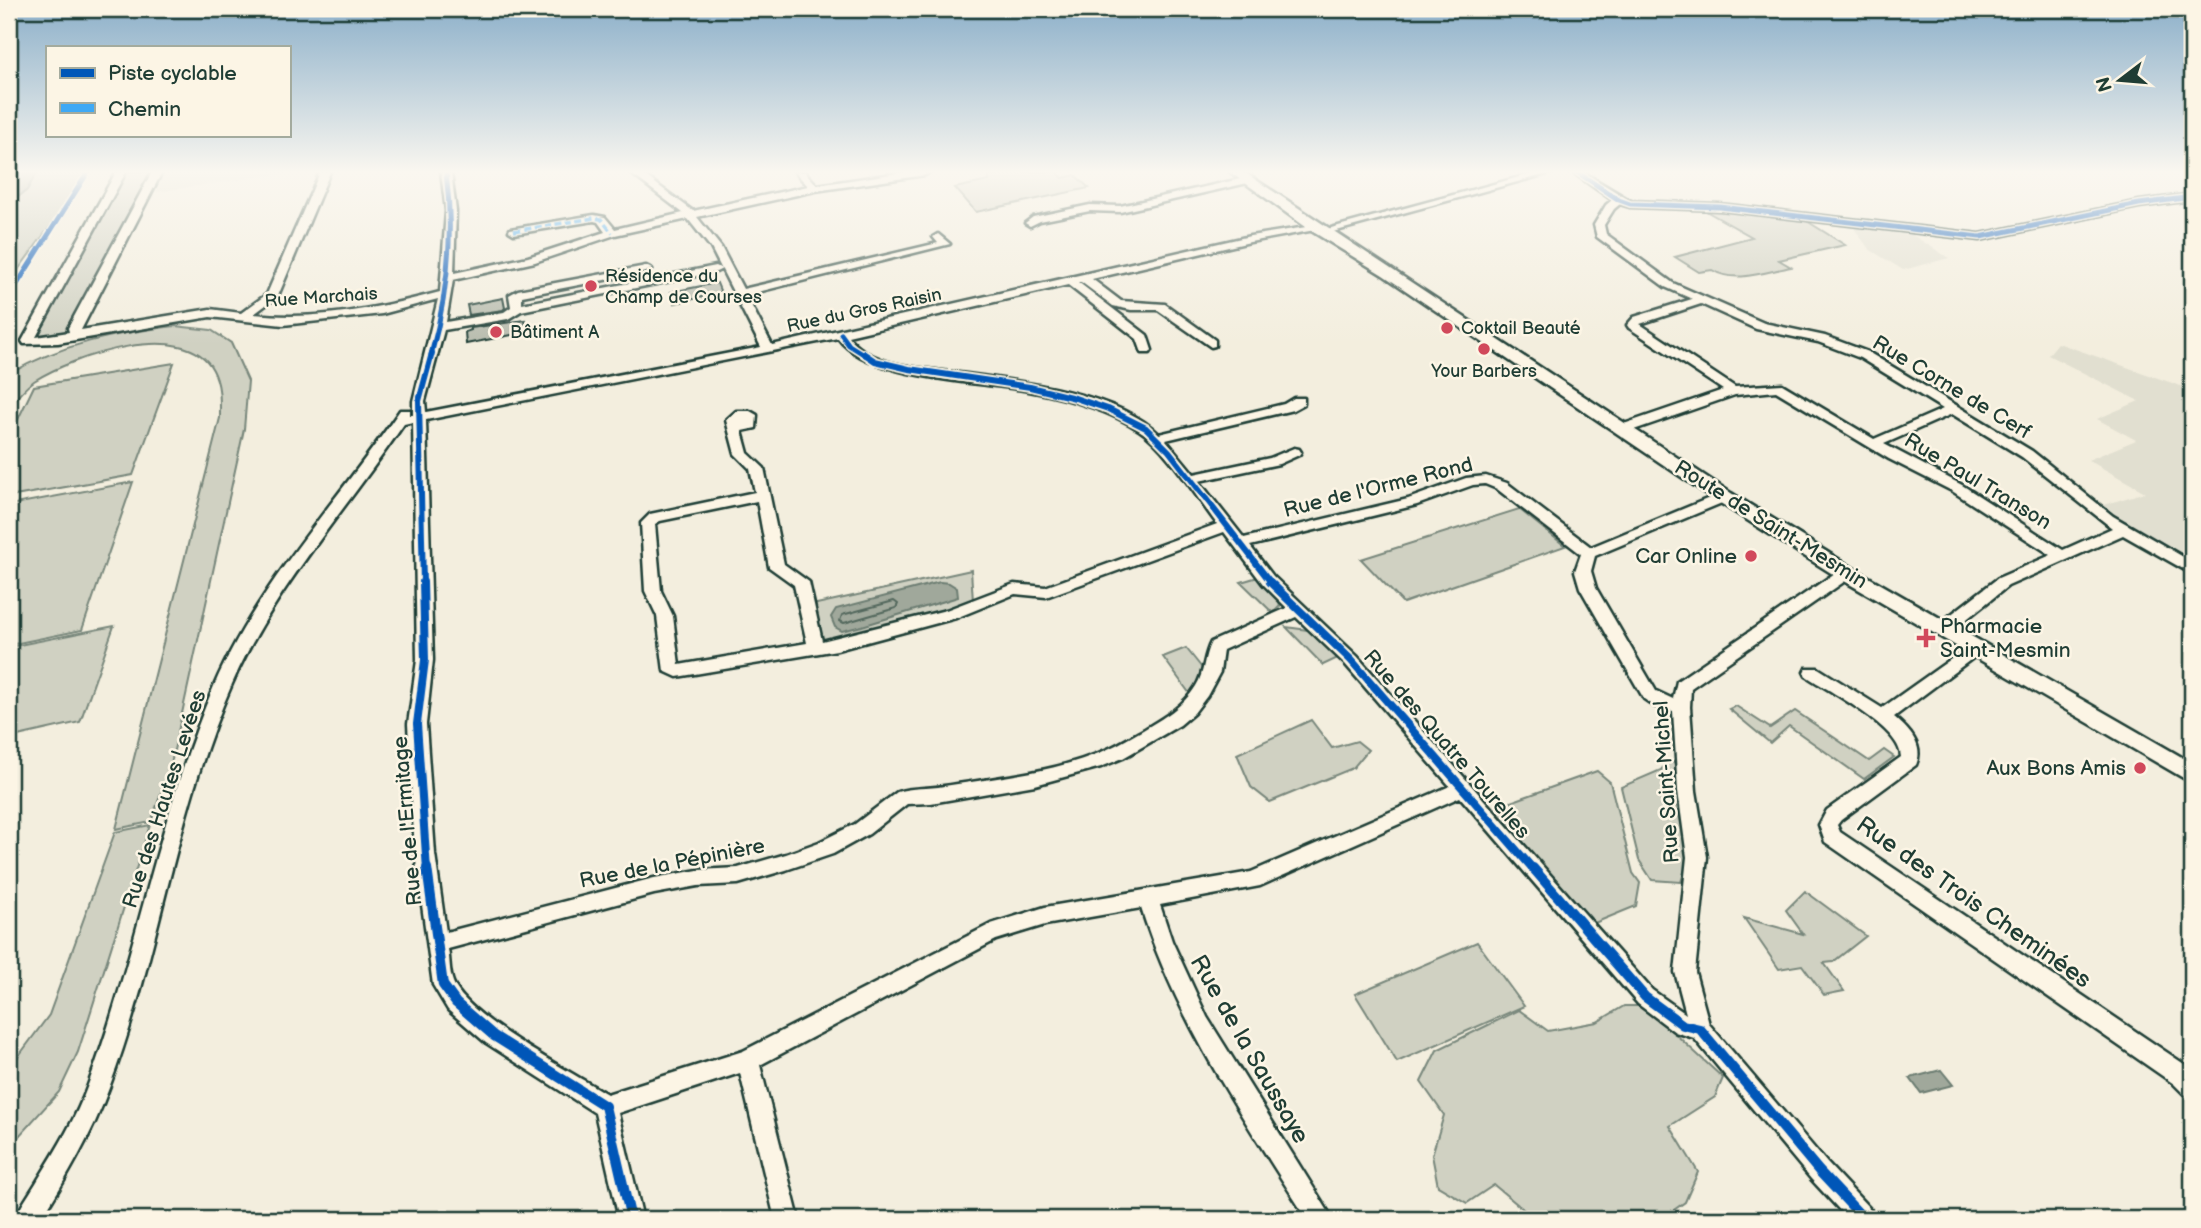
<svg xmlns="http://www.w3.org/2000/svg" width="2201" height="1228" viewBox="0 0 2201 1228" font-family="'Balsamiq Sans',sans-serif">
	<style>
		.built { fill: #e1dfd0 }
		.green { fill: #d0d1c2; stroke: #78877b; stroke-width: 2 }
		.water { fill: #a0a89b; stroke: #6c7d72; stroke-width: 2 }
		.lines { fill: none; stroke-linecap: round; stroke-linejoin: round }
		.shore { stroke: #53685d; stroke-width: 2 }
		.building { fill: #b8bcae; stroke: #1f3d34; stroke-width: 2 }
		.minor-casing { stroke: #1f3d34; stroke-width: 5 }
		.major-casing { stroke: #1f3d34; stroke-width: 5 }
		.minor { fill: #fcf5e5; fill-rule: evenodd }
		.major { fill: #fcf5e5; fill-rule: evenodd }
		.quiet { stroke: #3fa9f5; stroke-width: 3.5; stroke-dasharray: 7 3.5; stroke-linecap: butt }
		.cycleway-far3-casing { stroke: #fcf5e5; stroke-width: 8 }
		.cycleway-far2-casing { stroke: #fcf5e5; stroke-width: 10 }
		.cycleway-far1-casing { stroke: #fcf5e5; stroke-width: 12 }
		.cycleway-casing { stroke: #fcf5e5; stroke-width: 14 }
		.cycleway-far3 { stroke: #0057b8; stroke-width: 5 }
		.cycleway-far2 { stroke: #0057b8; stroke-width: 6 }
		.cycleway-far1 { stroke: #0057b8; stroke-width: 8 }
		.cycleway { stroke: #0057b8; stroke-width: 10 }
		.poi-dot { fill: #d1495b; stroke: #fcf5e5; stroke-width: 2.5 }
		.labels { text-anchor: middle; stroke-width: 5; stroke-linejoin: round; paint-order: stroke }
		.far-poi-label { font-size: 18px; fill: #1f3d34; stroke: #fcf5e5; text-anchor: start }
		.far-street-label { font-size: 18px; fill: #1f3d34; stroke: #fcf5e5 }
		.street-label { font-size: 21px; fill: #1f3d34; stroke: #fcf5e5 }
		.poi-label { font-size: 21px; fill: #1f3d34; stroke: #fcf5e5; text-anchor: end }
		.near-street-label { font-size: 24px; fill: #1f3d34; stroke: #fcf5e5 }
	</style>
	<rect width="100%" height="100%" fill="#f3eede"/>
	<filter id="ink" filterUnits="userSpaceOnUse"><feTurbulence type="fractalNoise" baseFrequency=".0143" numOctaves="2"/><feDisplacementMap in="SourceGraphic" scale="14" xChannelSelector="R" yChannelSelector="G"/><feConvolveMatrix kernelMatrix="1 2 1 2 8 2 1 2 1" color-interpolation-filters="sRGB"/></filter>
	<g filter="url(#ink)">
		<g class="built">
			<path d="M165 172H293L156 192Z"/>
			<path d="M1850 223 1906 231 1949 258 1903 270 1869 249Z"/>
			<path d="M2058 343 2192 390V559L2121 519 2104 505 2145 492 2088 460 2136 440 2097 419 2139 401 2048 355Z"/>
		</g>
		<g class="green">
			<path d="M37 172H90L9 282V204L27 190Z"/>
			<path d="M126 172H150L70 326 64 333 35 338Z"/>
			<path d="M1012 172H1057L1063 178 1075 175 1089 188 976 212 955 188 989 181V176Z"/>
			<path d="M1704 210 1802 218 1845 245 1779 260 1791 267C1765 272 1735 284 1712 270L1699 272 1675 257 1752 237Z"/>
			<path d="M175 326 211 330 231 343 248 381 244 429 171 764 151 822 116 829 220 418C220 402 221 385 213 370 186 317 71 357 34 381 24 388 16 398 9 408V374C61 344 116 333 175 326Z"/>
			<path d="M174 363 133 475 9 497V438L34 386Z"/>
			<path d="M133 482 82 630 9 645V505Z"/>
			<path d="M1519 509 1565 546 1403 603 1361 559Z"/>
			<path d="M971 570 973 601 944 611 825 642 819 640 812 605Z"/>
			<path d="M1258 577 1278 597 1280 606 1273 613 1241 582Z"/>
			<path d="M114 626 80 722 9 738V647Z"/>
			<path d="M1286 627 1315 631 1340 657 1323 665Z"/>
			<path d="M1186 648 1202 668V674L1190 694 1163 657Z"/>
			<path d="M1736 706 1770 728 1795 711 1869 761 1884 750 1894 757 1864 779 1789 726 1770 743 1729 709Z"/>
			<path d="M1311 720 1332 748 1357 741 1368 750 1353 768 1270 802 1251 787 1237 754Z"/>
			<path d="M1669 761 1676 763 1672 789 1690 854 1681 882 1652 880 1639 860 1621 787 1661 770Z"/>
			<path d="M1597 771 1610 782 1633 873 1640 883 1636 906 1592 924 1494 808Z"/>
			<path d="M150 825 78 1052 59 1092 9 1147V1069L49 1015 115 832Z"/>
			<path d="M1805 891 1866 936 1833 962 1824 963 1844 991 1824 995 1802 965 1779 969 1744 918 1803 934 1786 910Z"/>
			<path d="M1477 942 1524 1006 1397 1062 1355 994Z"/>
			<path d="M1624 1006H1645L1723 1078 1715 1097 1670 1126 1698 1172 1685 1202 1661 1219H1535L1494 1185 1467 1203 1438 1186 1432 1155 1444 1115 1421 1082 1437 1050 1519 1010 1548 1031 1597 1022Z"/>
		</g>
		<g class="water">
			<path d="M9 172H37L27 190 9 204Z"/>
			<path d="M940 582 949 583 957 588 958 597 862 626 842 631 835 627 831 617 836 609Z"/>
			<path d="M1941 1070 1953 1085 1921 1093 1910 1078Z"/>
		</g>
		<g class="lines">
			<path class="shore" d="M894 601 898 604 896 608 844 623 840 621 842 615Z"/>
		</g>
		<g class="building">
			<path d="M717 283 721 293 675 303 671 292Z"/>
			<path d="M503 298 505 308 503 310 469 315 467 305Z"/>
			<path d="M525 320 527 332 466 344 465 332 471 330V328Z"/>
		</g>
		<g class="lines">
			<defs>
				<g id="minor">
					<path d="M116 172H126L36 337 69 332 68 328 152 172H162L81 330 210 309 241 313 267 294 320 172H330L278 296 254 314C316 321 380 308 440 292L446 211 441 172H451L456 211 454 273 528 257 605 232 598 222 594 221 514 234 509 231 510 229 594 215 605 217 615 229 683 213 629 172H640L693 211 808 186 795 172H805L817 185 905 172H930L925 175 815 191 697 217 721 247 743 289 938 243 933 237 938 234 950 244 746 295 772 345 1250 236 1319 225V229L1315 230 1250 242 1092 279 1121 301 1165 304 1215 340V346L1211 347 1158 310H1131L1113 306 1081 282H1078L1147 335 1152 350 1150 353H1142L1137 339 1068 285 848 336C870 366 918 367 952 372 1011 380 1116 391 1159 434L1284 404 1294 398H1304V404L1293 410 1166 440 1194 474 1270 458 1294 448 1299 449 1301 452 1299 455 1279 464 1199 481 1244 538 1408 499 1466 478 1486 476 1507 483 1591 547 1719 494H1729L1731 497 1729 500 1595 556 1591 571 1596 588 1656 691 1673 699 1677 681 1841 569H1851L1854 573 1851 577 1691 688 1690 707 1696 791 1707 857 1695 972 1709 1024 1827 1163 1872 1211 1876 1219H1848L1811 1179 1694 1038 1675 1032 1638 1004 1460 797 1260 886 1160 905 1172 941 1207 1017 1333 1219H1307C1244 1119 1177 1022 1141 908L1045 925 996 940 760 1065 799 1219H775L740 1073 618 1113 643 1219H619L595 1113 486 1043 448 1010 433 985 415 854 408 724 417 660 413 422 404 424C346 510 274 588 232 684 175 813 159 956 109 1088 92 1135 67 1177 41 1219H15C21 1205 31 1192 39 1178 57 1149 76 1118 88 1085 137 954 159 814 214 686 258 584 338 501 400 410H410V415H413V401L438 299 382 314 283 325 210 317 58 343 24 344 22 341ZM688 219 711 248 761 347 426 412 425 401 444 330 508 319 521 311 716 272 722 269 716 266 522 304V296L646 272 652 269 646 266 518 290 509 295 511 307 504 312 446 322 453 280 535 262 615 235ZM838 338C868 380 979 381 1029 391 1067 398 1107 409 1139 430 1166 447 1197 498 1217 524L1045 587 1014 584 946 610 822 641 809 582 784 564 764 468 748 453 742 431 756 428 757 415 750 411H736L726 420 735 454 750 469 755 492 650 514 641 523 645 591 657 616 664 671 677 677 837 650 956 618 1015 594 1046 597 1224 532 1263 584 1287 608 1211 642C1203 657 1205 672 1196 686 1183 707 1163 718 1143 730 1132 736 1121 743 1110 748 1060 772 999 777 944 786 929 789 911 787 897 792L855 824 819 842 786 854 738 868 698 870 654 878 446 932 435 854 426 724 433 660 426 420ZM1485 484 1497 489 1581 554 1575 571 1580 588 1644 699 1654 706 1673 711 1678 791 1687 857 1675 972 1686 1014 1652 990 1357 656 1273 576 1250 546 1417 505 1473 485ZM757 501 769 567 794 585 807 643 679 665 673 616 661 591 655 524 660 521ZM1296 617 1345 664 1450 786 1251 872 1045 907 991 924 743 1051 607 1094C572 1072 467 1018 453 982 449 972 450 959 448 949L654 894 698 886 738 884 786 870 833 854 869 834 907 804 931 803 1035 785 1101 767 1123 758 1180 725 1194 713 1207 696 1220 672 1223 650Z"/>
					<path d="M1538 172H1554L1329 233 1320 231Z"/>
					<path d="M1572 172H1583L1631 201 1720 204 1980 234 2139 201 2192 194V200L2139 207 1980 240 1720 210 1630 207 1620 204 1614 209 1604 225 1606 234 1673 283 1764 323 1825 336 1868 352 2032 451 2113 516 2192 562V574L2123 535 2008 586 1948 634H1936L1934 630 1936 626 1998 578 2051 555 1952 491 1889 459 1776 391 1735 395 1628 432H1618V426L1723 390 1629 328 1627 325 1634 317 1692 299 1665 287 1597 237 1594 225 1606 205 1612 200ZM1701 304 1756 329 1818 342 1860 358 1943 409 1874 439 1782 384 1735 387 1640 324ZM1952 414 2022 457 2112 528 2063 550 1962 485 1884 444Z"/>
					<path d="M1249 177 1252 178V182L1120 212 1090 211 1040 221 1030 226 1025 223 1033 217 1090 205 1120 206Z"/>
					<path d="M1975 642 1983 648 1981 652 1894 717C1908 729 1925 745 1916 765L1841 820 1837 825 1840 832 2190 1068 2192 1071V1097L2184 1094 2174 1084 1825 842 1819 825 1827 810 1901 757C1901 728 1830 692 1806 676L1804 672 1806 668H1818L1882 708Z"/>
				</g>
				<path id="major" d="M1230 172H1244L1731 493 1853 568 2192 763V783L1839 578 1717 501 1383 275 1310 230Z"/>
			</defs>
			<use href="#minor" class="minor-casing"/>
			<use href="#major" class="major-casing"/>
			<use href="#minor" class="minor"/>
			<use href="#major" class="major"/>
			<path class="quiet" d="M514 231 594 218 601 219 612 233"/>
			<defs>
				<g id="cycleway-far3">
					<path d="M1577 172 1619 200 1630 204 1720 207 1980 237 2139 204 2192 197"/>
					<path d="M9 297 88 172"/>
					<path d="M841 334 849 345 865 355"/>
					<path d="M431 355C448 294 454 235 446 172"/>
				</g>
				<g id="cycleway-far2">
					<path d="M863 353 875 361 909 369 1030 387 1075 398 1108 409 1146 428 1169 451 1272 584"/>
					<path d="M423 584 419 401 432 353"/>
				</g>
				<g id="cycleway-far1">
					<path d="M423 582 425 660 417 724 427 870"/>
					<path d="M1270 582 1351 660 1534 870"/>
				</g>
				<g id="cycleway">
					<path d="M427 868 443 985 456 1003 494 1036 605 1106 631 1219"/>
					<path d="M1533 868 1645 997 1683 1025 1700 1029 1819 1171 1864 1219"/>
				</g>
			</defs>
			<use href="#cycleway-far3" class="cycleway-far3-casing"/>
			<use href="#cycleway-far2" class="cycleway-far2-casing"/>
			<use href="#cycleway-far1" class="cycleway-far1-casing"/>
			<use href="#cycleway" class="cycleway-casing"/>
			<use href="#cycleway-far3" class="cycleway-far3"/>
			<use href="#cycleway-far2" class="cycleway-far2"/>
			<use href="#cycleway-far1" class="cycleway-far1"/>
			<use href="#cycleway" class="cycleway"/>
		</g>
	</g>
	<linearGradient id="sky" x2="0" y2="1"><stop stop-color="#8bafc9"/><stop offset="0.5" stop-color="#faf7f0"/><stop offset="1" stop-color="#faf7f0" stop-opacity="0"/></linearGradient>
	<rect width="2201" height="344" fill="url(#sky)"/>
	<g class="poi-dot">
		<circle cx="591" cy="286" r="7"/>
		<circle cx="1447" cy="328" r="7"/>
		<circle cx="496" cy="332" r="7"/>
		<circle cx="1484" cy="349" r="7"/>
		<circle cx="1751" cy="556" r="7"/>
		<path d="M1922.5 627.5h7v7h7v7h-7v7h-7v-7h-7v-7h7z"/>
		<circle cx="2140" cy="768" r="7"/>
	</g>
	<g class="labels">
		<g class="far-poi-label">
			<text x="605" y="282">Résidence du<tspan x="605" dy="21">Champ de Courses</tspan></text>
			<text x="1461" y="334">Coktail Beauté</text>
			<text x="510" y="338">Bâtiment A</text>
			<text x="1484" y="377" text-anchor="middle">Your Barbers</text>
		</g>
		<g class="far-street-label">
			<text transform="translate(321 297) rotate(-4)" y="6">Rue Marchais</text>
			<text transform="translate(864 310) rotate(-12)" y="6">Rue du Gros Raisin</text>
		</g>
		<g class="street-label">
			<text transform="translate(1952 387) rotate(31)" y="7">Rue Corne de Cerf</text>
			<text transform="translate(1978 481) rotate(31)" y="7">Rue Paul Transon</text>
			<text transform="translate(1378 487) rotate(-14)" y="7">Rue de l'Orme Rond</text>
			<text transform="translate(1771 524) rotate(32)" y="7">Route de Saint-Mesmin</text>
			<text transform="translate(1447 744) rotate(49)" y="7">Rue des Quatre Tourelles</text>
			<text transform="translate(1666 782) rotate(-94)" y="7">Rue Saint-Michel</text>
			<text transform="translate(164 799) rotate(-72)" y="7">Rue des Hautes Levées</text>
			<text transform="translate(407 821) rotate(-95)" y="7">Rue de l'Ermitage</text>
			<text transform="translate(672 863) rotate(-11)" y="7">Rue de la Pépinière</text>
		</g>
		<g class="poi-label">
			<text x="1737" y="563">Car Online</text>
			<text x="1940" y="633" text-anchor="start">Pharmacie<tspan x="1940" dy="24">Saint-Mesmin</tspan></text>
			<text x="2126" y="775">Aux Bons Amis</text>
		</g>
		<g class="near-street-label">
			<text transform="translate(1974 902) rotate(35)" y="8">Rue des Trois Cheminées</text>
			<text transform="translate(1250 1049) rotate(60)" y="8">Rue de la Saussaye</text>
		</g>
	</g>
	<rect width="2201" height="1228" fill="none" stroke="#fcf5e5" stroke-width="35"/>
	<rect x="18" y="18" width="2166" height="1193" fill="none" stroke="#1f3d34" stroke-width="2.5" filter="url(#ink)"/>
	<rect x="46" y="46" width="245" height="91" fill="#fcf5e5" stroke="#a4ab9e" stroke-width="2"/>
	<rect x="60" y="68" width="35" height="10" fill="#0057b8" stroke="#a4ab9e" stroke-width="2"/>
	<text x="108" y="80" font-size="21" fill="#1f3d34">Piste cyclable</text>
	<rect x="60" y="103" width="35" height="10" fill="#3fa9f5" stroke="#a4ab9e" stroke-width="2"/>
	<text x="108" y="116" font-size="21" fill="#1f3d34">Chemin</text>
	<g transform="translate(2120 80) rotate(254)" stroke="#fcf5e5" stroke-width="5" paint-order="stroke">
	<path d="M0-5L12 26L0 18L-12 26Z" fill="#1f3d34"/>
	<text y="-10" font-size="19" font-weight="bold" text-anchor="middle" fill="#1f3d34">N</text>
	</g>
</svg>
